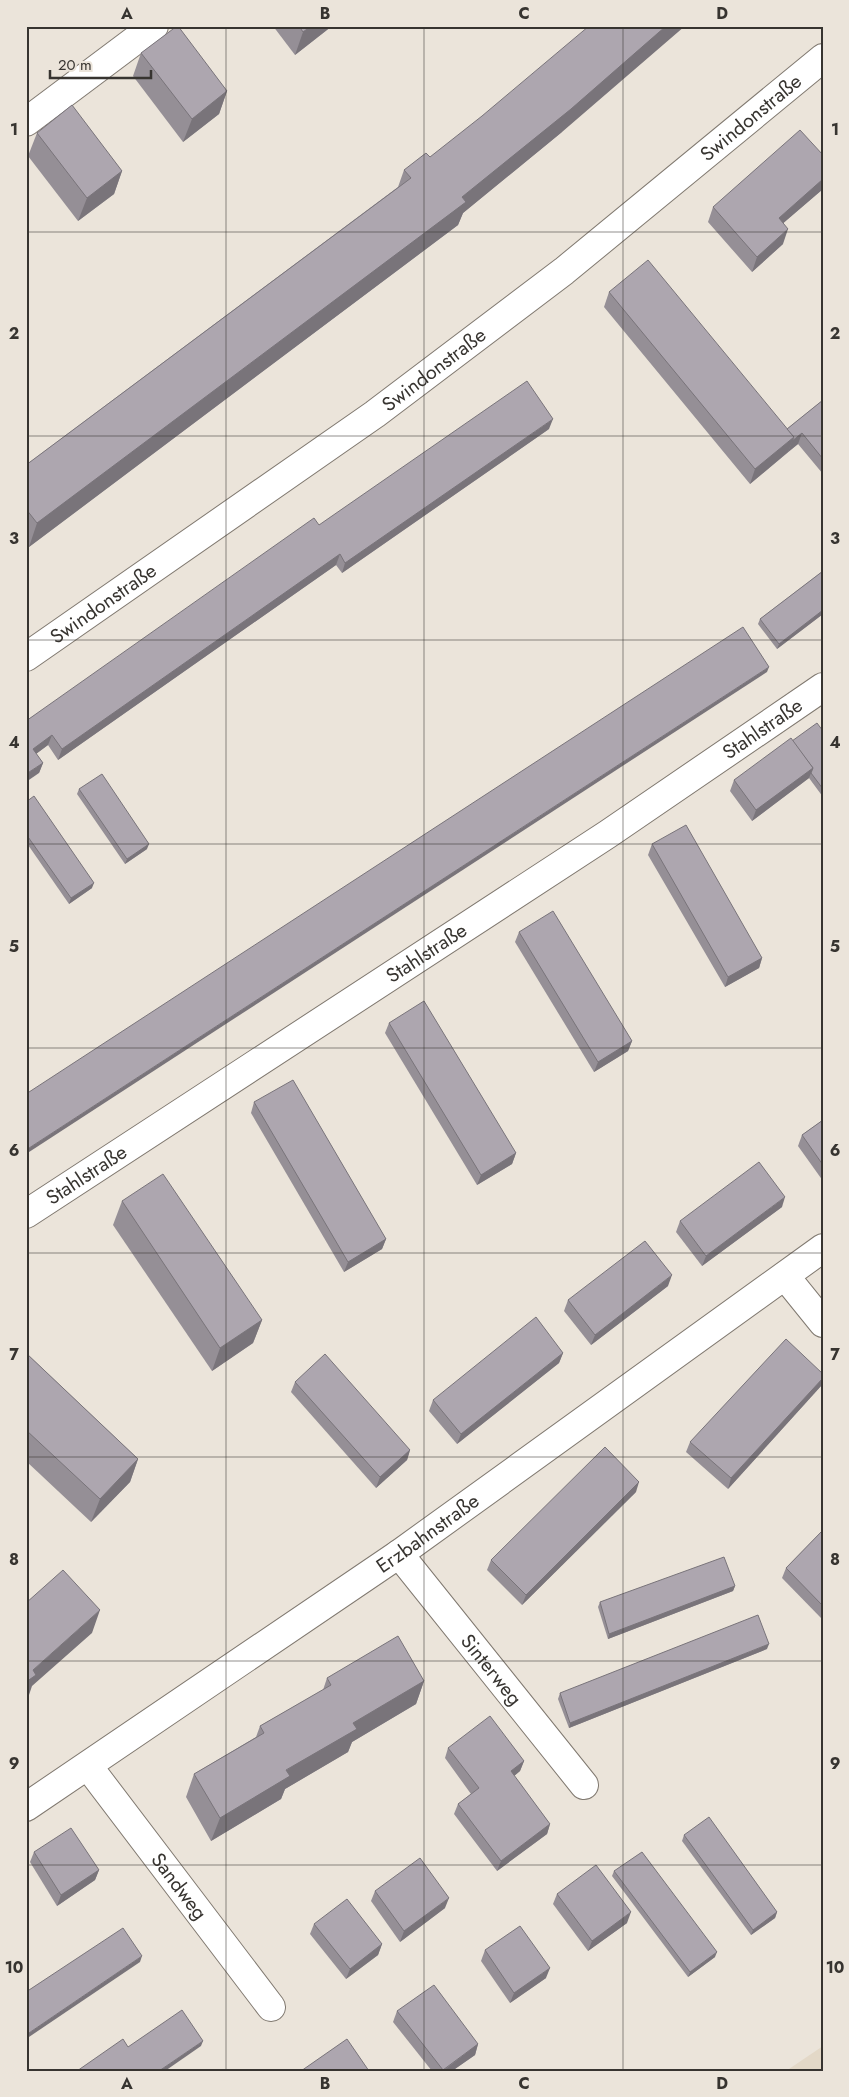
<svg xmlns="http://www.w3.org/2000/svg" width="849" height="2097" viewBox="0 0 849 2097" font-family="Jost,sans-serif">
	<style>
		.built { fill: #e3d8c7 }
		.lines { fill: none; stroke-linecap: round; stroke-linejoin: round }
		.minor-casing { stroke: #807970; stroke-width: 30 }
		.tertiary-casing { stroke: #807970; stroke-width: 30 }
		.minor { stroke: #fff; stroke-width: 28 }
		.tertiary { stroke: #fff; stroke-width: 28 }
		.wall { fill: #958f96 }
		.shaded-wall { fill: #79747a }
		.building { fill: #ada6af; stroke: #79747a }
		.grid { fill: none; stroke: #373430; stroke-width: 1; stroke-opacity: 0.55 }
		.labels { text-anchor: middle; stroke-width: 5; stroke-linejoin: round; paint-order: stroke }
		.street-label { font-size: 20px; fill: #373430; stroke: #ebe4da }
		.neatline { fill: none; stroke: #373430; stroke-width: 2 }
		.grid-label { font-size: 16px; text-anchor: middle; font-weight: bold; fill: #373430 }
	</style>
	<rect width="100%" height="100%" fill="#ebe4da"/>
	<path class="built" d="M823 2046V2071H786Z"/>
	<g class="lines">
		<defs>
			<g id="minor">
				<path d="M26 122 154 26"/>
				<path id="s1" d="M26 1214 608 834 823 687"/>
				<path d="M785 1276 823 1323"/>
				<path id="s2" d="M399 1554 584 1785"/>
				<path id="s3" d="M88 1766 271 2007"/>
				<path id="s4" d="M26 1807 399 1554 823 1248"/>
			</g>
			<g id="tertiary">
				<path id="s5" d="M26 657 375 414 564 271 823 58"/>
			</g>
		</defs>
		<use href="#minor" class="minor-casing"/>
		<use href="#tertiary" class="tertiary-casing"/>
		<use href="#minor" class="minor"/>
		<use href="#tertiary" class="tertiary"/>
	</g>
	<g class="wall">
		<path d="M273 26H332L295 55Z"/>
		<path d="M141 53 227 91 219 114 183 142 133 76Z"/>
		<path d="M562 132 463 213 458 225 29 547 26 543V465L398 187 404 170 430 157Z"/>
		<path d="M37 133 122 171 114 194 78 221 28 156Z"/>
		<path d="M823 155V189L783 223V244L752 272 708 222 713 207Z"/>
		<path d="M609 292 787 429 823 400V474L798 444 750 484 604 307Z"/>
		<path d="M549 429 342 573 336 565 58 760 48 745 36 754 43 763 39 773 26 721 319 525Z"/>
		<path d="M823 571V614L777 649 758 624 760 619Z"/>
		<path d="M823 731V797L809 778 752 821 730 791 734 780 792 741Z"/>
		<path d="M79 789 147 849 125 864 77 794Z"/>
		<path d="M26 802 92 888 69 904 26 842Z"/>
		<path d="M652 844 762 958 759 968 725 987 648 855Z"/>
		<path d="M519 932 632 1041 628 1051 594 1072 515 942Z"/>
		<path d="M389 1023 516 1153 512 1164 477 1185 385 1033Z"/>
		<path d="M254 1102 386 1239 382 1249 344 1272 251 1113Z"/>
		<path d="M823 1120V1181L798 1146 802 1135Z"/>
		<path d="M122 1201 262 1320 253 1343 212 1371 113 1225Z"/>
		<path d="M782 1207 702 1266 676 1232 680 1221Z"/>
		<path d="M668 1286 591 1345 564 1311 568 1300Z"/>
		<path d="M26 1353 138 1459 130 1482 91 1522 26 1461Z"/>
		<path d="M563 1353 559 1363 457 1444 429 1411 433 1400Z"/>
		<path d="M823 1374V1382L821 1386 728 1489 686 1452 690 1442Z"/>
		<path d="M295 1382 410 1450 407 1460 376 1488 291 1392Z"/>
		<path d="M636 1492 522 1605 487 1570 491 1560Z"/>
		<path d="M823 1530V1617L821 1618 782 1578 786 1568Z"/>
		<path d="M735 1586 733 1591 608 1639 598 1607 600 1602Z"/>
		<path d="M767 1649 569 1728 558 1699 560 1693Z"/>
		<path d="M327 1678 424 1681 416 1704 352 1742 348 1752 285 1789 281 1799 211 1841 186 1797 194 1774 256 1737 260 1726 323 1690Z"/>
		<path d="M448 1748 524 1761 520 1771 514 1776 550 1824 547 1834 497 1871 454 1814 458 1804 471 1794 445 1758Z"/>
		<path d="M684 1835 777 1912 775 1918 751 1935 682 1841Z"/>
		<path d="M34 1852 99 1870 95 1880 57 1906 30 1862Z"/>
		<path d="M614 1871 715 1957 688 1977 612 1876Z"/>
		<path d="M375 1891 445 1908 400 1942 371 1901Z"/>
		<path d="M557 1894 627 1923 588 1951 553 1904Z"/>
		<path d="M314 1924 382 1944 378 1955 346 1979 310 1934Z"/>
		<path d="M485 1950 546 1978 510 2003 481 1961Z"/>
		<path d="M397 2011 478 2044 475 2055 452 2071H432L393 2022Z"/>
	</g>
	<g class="shaded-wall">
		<path d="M311 26H332L295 55 303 32Z"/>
		<path d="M666 26H685L562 132 463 213 458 225 29 547 37 523 462 197Z"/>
		<path d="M227 91 219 114 183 142 192 119Z"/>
		<path d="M122 171 114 194 78 221 87 198Z"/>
		<path d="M823 179V189L773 232 779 218Z"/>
		<path d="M788 229 783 244 752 272 757 257Z"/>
		<path d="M553 419 549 429 342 573 345 563Z"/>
		<path d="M802 433 798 444 788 452 792 441Z"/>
		<path d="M794 437 788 452 750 484 755 469Z"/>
		<path d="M340 554 336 565 58 760 62 749Z"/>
		<path d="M823 610V614L777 649 779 644Z"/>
		<path d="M769 667 767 672 26 1154V1150Z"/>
		<path d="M52 735 48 745 29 759 33 749Z"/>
		<path d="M43 763 39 773 26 782V774Z"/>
		<path d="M813 768 809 778 752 821 756 810Z"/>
		<path d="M149 844 147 849 125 864 127 859Z"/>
		<path d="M94 883 92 888 69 904 71 898Z"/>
		<path d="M762 958 759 968 725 987 728 977Z"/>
		<path d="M632 1041 628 1051 594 1072 598 1062Z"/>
		<path d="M516 1153 512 1164 477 1185 481 1175Z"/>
		<path d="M785 1197 782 1207 702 1266 706 1256Z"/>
		<path d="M386 1239 382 1249 344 1272 348 1262Z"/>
		<path d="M672 1275 668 1286 591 1345 595 1335Z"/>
		<path d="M262 1320 253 1343 212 1371 220 1348Z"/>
		<path d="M563 1353 559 1363 457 1444 461 1434Z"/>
		<path d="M823 1378V1382L821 1386 728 1489 731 1478Z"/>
		<path d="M410 1450 407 1460 376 1488 380 1477Z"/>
		<path d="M138 1459 130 1482 91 1522 100 1499Z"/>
		<path d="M639 1482 636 1492 522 1605 526 1595Z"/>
		<path d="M735 1586 733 1591 608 1639 609 1634Z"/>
		<path d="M100 1610 92 1633 32 1686 28 1698 26 1699V1682L33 1670Z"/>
		<path d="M769 1644 767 1649 569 1728 570 1723Z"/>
		<path d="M424 1681 416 1704 352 1742 348 1752 285 1789 281 1799 211 1841 220 1818 353 1723Z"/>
		<path d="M524 1761 520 1771 507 1782 511 1771Z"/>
		<path d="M550 1824 547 1834 497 1871 501 1861Z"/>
		<path d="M99 1870 95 1880 57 1906 61 1895Z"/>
		<path d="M449 1898 445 1908 400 1942 404 1931Z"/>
		<path d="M631 1912 627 1923 588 1951 592 1941Z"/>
		<path d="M777 1912 775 1918 751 1935 753 1930Z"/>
		<path d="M382 1944 378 1955 346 1979 350 1969Z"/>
		<path d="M717 1952 715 1957 688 1977 690 1972Z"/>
		<path d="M142 1956 140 1962 26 2039V2035Z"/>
		<path d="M550 1968 546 1978 510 2003 514 1993Z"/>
		<path d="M203 2041 201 2046 165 2071H159Z"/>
		<path d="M478 2044 475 2055 452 2071H443Z"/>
	</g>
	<g class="building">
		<path d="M177 26H178L227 91 192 119 141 53Z"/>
		<path d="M299 26H311L303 32Z"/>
		<path d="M589 26H666L571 109 462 197 466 202 37 523 26 509V465L411 178 404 170 426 153 430 157 482 116Z"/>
		<path d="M72 105 122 171 87 198 37 133Z"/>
		<path d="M800 130 823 155V179L779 218 788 229 757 257 713 207Z"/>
		<path d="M648 260 794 437 755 469 609 292Z"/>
		<path d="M527 381 553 419 345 563 340 554 62 749 52 735 33 749 43 763 26 774V721L314 518 319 525Z"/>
		<path d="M823 400V459L802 433 792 441 794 437 787 429Z"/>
		<path d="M823 571V610L779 644 760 619Z"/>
		<path d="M743 627 769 667 26 1150V1094Z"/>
		<path d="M817 723 823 731V789L811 773 813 768 792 741Z"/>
		<path d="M791 738 813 768 756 810 734 780Z"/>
		<path d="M102 774 149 844 127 859 79 789Z"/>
		<path d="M34 796 94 883 71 898 26 834V802Z"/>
		<path d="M686 825 762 958 728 977 652 844Z"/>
		<path d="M553 911 632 1041 598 1062 519 932Z"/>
		<path d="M424 1001 516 1153 481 1175 389 1023Z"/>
		<path d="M293 1080 386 1239 348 1262 254 1102Z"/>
		<path d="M823 1120V1165L802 1135Z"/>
		<path d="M759 1162 785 1197 706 1256 680 1221Z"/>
		<path d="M163 1174 262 1320 220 1348 122 1201Z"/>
		<path d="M645 1241 672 1275 595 1335 568 1300Z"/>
		<path d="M536 1317 563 1353 461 1434 433 1400Z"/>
		<path d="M786 1339 823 1374V1378L731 1478 690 1442Z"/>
		<path d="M26 1353 138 1459 100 1499 26 1430Z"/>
		<path d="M325 1354 410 1450 380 1477 295 1382Z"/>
		<path d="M605 1447 639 1482 526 1595 491 1560Z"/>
		<path d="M823 1530V1606L786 1568Z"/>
		<path d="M724 1557 735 1586 609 1634 600 1602Z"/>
		<path d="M63 1570 100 1610 33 1670 36 1675 26 1682V1603Z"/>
		<path d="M758 1615 769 1644 570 1723 560 1693Z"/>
		<path d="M398 1636 424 1681 353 1723 357 1729 286 1770 290 1776 220 1818 194 1774 264 1733 260 1726 331 1685 327 1678Z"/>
		<path d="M490 1716 524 1761 511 1771 550 1824 501 1861 458 1804 479 1788 448 1748Z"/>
		<path d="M709 1817 777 1912 753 1930 684 1835Z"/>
		<path d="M71 1828 99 1870 61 1895 34 1852Z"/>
		<path d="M642 1852 717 1952 690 1972 614 1871Z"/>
		<path d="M420 1858 449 1898 404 1931 375 1891Z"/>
		<path d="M596 1865 631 1912 592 1941 557 1894Z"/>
		<path d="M347 1899 382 1944 350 1969 314 1924Z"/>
		<path d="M520 1926 550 1968 514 1993 485 1950Z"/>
		<path d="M123 1928 142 1956 26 2035V1992Z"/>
		<path d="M434 1985 478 2044 443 2070 397 2011Z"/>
		<path d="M182 2010 203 2041 159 2071H77L123 2039 128 2047Z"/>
		<path d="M347 2039 369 2071H301Z"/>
	</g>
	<path class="grid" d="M226 26V2071M424 26V2071M623 26V2071M26 232H823M26 436H823M26 640H823M26 844H823M26 1048H823M26 1253H823M26 1457H823M26 1661H823M26 1865H823"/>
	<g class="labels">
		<g class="street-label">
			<text dy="7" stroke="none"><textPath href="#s5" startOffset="904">Swindonstraße</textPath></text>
			<text dy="7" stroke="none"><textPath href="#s5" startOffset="499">Swindonstraße</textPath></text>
			<text dy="7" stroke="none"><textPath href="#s5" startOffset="94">Swindonstraße</textPath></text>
			<text dy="7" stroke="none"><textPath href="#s1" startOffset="882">Stahlstraße</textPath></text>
			<text dy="7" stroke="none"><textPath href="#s1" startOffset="478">Stahlstraße</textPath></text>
			<text dy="7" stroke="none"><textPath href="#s1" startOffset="72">Stahlstraße</textPath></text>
			<text dy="7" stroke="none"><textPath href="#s4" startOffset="486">Erzbahnstraße</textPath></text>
			<text dy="7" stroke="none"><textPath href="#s2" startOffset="148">Sinterweg</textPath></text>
			<text dy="7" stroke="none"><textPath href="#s3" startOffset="151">Sandweg</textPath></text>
		</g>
	</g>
	<rect width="849" height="2097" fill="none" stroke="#ebe4da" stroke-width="55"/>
	<path d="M50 70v8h101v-8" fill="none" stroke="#373430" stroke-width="2.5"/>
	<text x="58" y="70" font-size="15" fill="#373430" stroke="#ebe4da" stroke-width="4" paint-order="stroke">20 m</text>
	<rect x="28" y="28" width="794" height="2042" class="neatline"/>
	<g class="grid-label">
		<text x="127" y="19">A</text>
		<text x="325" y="19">B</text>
		<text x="524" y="19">C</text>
		<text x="722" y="19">D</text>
		<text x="14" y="135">1</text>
		<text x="835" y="135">1</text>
		<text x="14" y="339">2</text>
		<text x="835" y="339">2</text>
		<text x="14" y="544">3</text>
		<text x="835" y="544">3</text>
		<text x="14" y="748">4</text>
		<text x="835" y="748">4</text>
		<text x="14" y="952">5</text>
		<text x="835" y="952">5</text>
		<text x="14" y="1156">6</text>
		<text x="835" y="1156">6</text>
		<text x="14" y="1360">7</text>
		<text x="835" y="1360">7</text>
		<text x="14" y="1565">8</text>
		<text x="835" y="1565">8</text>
		<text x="14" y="1769">9</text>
		<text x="835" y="1769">9</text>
		<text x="14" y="1973">10</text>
		<text x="835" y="1973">10</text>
		<text x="127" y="2089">A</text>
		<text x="325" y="2089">B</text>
		<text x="524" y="2089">C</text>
		<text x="722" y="2089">D</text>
	</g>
</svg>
